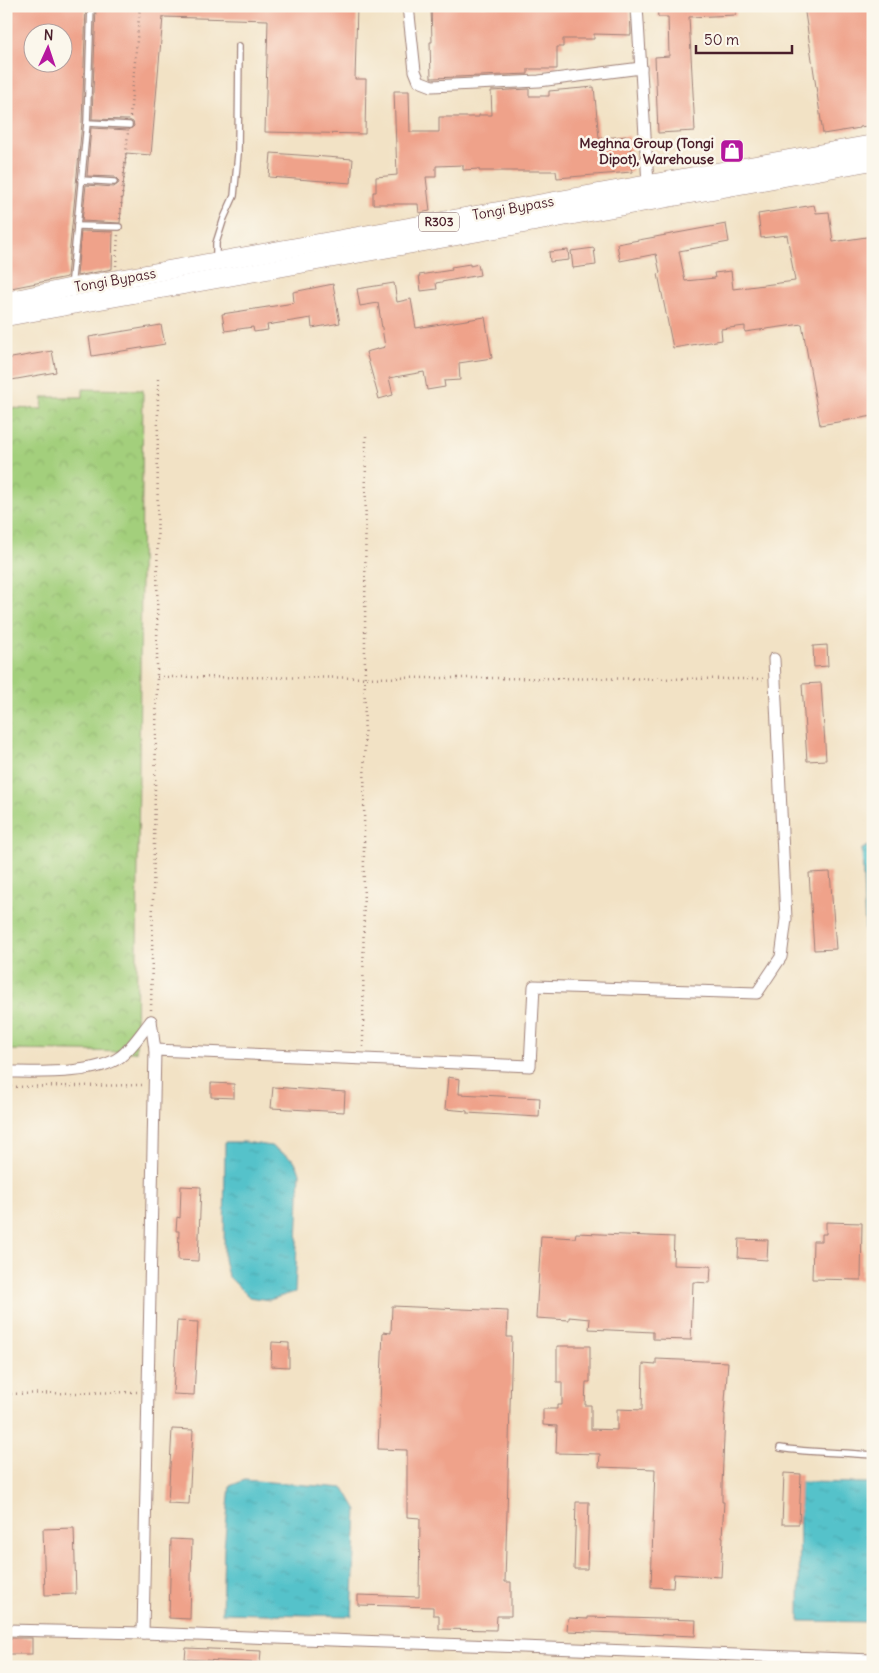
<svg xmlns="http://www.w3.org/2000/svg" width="879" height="1673" viewBox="0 0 879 1673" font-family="Delius,sans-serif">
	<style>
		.park { fill: url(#park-crowns); stroke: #767754 }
		.water { fill: url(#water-ripples); stroke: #50707a }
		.building { fill: #efa28a; fill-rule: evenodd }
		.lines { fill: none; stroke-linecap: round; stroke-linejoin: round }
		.service-casing { stroke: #9e8078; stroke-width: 8 }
		.minor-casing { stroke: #9e8078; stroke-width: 13 }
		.primary-casing { stroke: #9e8078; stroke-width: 19 }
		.path { stroke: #9e8078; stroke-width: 2.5; stroke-dasharray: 1 4; stroke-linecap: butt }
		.service { stroke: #fff; stroke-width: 5.5 }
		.minor { stroke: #fff; stroke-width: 11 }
		.primary { stroke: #fff; stroke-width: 18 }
		.labels { text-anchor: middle; stroke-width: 5; stroke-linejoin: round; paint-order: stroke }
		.shield { fill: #fbf7ec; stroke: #7f6065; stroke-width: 1 }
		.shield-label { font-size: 12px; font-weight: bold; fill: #4a1f2b }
		.poi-label { font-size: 14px; font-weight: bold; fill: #4a1f2b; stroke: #fbf7ec; text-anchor: end }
		.street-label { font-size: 14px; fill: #4a1f2b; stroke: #fbf7ec }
	</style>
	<defs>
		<pattern id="park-crowns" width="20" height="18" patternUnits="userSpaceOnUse" patternTransform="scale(1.25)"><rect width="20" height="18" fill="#a3cf7c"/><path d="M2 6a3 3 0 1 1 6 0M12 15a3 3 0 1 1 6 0" fill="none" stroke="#8eb16b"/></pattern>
		<pattern id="water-ripples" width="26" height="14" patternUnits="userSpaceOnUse" patternTransform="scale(1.25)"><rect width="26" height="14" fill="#55c2ca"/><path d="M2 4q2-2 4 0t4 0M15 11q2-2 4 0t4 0" fill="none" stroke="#4ca6ae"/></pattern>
	</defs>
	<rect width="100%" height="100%" fill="#fbf7ec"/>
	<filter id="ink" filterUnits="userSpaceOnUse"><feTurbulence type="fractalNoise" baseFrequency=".02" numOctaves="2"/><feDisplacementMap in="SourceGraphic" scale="10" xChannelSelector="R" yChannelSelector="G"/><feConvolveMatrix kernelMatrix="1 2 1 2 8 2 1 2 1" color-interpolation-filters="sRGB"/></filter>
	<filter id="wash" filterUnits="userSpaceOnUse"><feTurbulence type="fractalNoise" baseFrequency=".0096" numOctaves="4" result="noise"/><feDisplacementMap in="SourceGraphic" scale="20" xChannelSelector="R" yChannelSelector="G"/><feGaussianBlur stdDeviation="1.12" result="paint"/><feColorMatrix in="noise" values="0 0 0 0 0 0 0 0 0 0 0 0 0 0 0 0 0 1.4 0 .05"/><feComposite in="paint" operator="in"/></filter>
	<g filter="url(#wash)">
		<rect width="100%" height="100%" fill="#f2e2c5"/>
		<path class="park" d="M83 389 143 390 136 1052 6 1050V408L42 409 43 397H83Z"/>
		<g class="water">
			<path d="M873 844V1012H868L862 849Z"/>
			<path d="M225 1142H245L271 1146 294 1160 300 1172 295 1292 269 1300 249 1297 228 1276 224 1259Z"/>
			<path d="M245 1480 344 1488 357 1510 352 1616 222 1613 224 1548 230 1486Z"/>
			<path d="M800 1482 873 1483V1622L799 1621Z"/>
		</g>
		<g id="blocks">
			<g class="building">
				<path d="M6 6H86L82 123 67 277 6 289ZM32 32H62V62H32Z"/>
				<path d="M96 6H357L355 79H366L365 134 265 132 268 20 163 17 151 155 126 153 120 223 82 221 86 185 114 187 119 183 118 180 115 177 87 176 91 128 129 130 134 126 133 122 129 120 92 119Z"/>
				<path d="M431 6H630L631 35 594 34V39H563V47H557V69H528V74L433 78H431L430 42H432Z"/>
				<path d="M657 6H736V15L689 17 695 131 658 133 655 57 669 56 668 17H658Z"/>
				<path d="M804 6H873V125L860 127V128L823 134Z"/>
				<path d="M594 87 599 138 629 136 632 172 557 178 556 171H479V169L463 170V165L436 166V177H426L430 211 419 213 418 204H373V192H376V177L397 175 394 91H409L410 132H439V117H479V115H492L491 91 529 89V96H549V91Z"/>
				<path d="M271 153 353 159 351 183 269 177Z"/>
				<path d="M814 205 816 213 829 212 833 242 873 236V416L820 425 802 324 745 332V326L721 329 722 340 673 348 658 274 660 273 656 254 620 261 617 244 726 224 729 242 679 251 685 281 715 278 714 273 731 271 733 289 795 281 787 235 761 238 758 214Z"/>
				<path d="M81 231 113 232 112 269 77 276Z"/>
				<path d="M594 248 596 265 573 268 571 251Z"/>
				<path d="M568 250 569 260 550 262 549 252Z"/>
				<path d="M470 264V266L478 264 480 275 436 283 437 289 421 291 419 275 452 270 451 267Z"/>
				<path d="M394 283 397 302 411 299 416 328 485 317 492 358 459 363 460 380 444 381 445 387 427 390 424 372 389 378 393 395 379 399 366 352 385 347 378 303 360 306 357 289Z"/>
				<path d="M333 284 340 323 312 328 311 318 267 325 268 330 254 332 253 327 225 331 222 314 294 303 293 292Z"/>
				<path d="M161 325 165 344 92 356 89 337Z"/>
				<path d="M52 351 56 372 6 381V359Z"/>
				<path d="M827 645 828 666 814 667 813 646Z"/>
				<path d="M821 683 826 760 807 761 802 684Z"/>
				<path d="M830 872 836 949 814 950 809 873Z"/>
				<path d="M448 1077 460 1079 459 1094 540 1098 539 1117 467 1113V1111L445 1109Z"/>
				<path d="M211 1083 234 1084V1098L211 1097Z"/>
				<path d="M273 1087 345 1092 344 1112 271 1108Z"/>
				<path d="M181 1186 201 1187 198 1261 178 1260 179 1231H176L177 1217 180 1218Z"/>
				<path d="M826 1222 862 1223 861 1280 812 1279 813 1241H822V1234H826Z"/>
				<path d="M576 1233 674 1237 673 1265 711 1266 710 1283 693 1282 691 1340 653 1339V1332L589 1329 590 1319 569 1317V1320L536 1318 541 1236 575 1238Z"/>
				<path d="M739 1239 768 1240 767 1260 738 1258Z"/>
				<path d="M392 1306 508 1311 507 1337H512L505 1582H511V1616H497L496 1630 439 1629V1615H433V1607L358 1605V1595L419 1597 420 1518 407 1517V1450L378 1449 383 1332 391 1333Z"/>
				<path d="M177 1321 198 1322 194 1395 173 1394Z"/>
				<path d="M272 1342 289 1343V1367L271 1366Z"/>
				<path d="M557 1346H590V1382H586L585 1405H591V1429L617 1430V1409L642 1410 643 1364 656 1365V1359L728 1362 724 1414H725L722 1485V1502H724L722 1537H723L721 1577 674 1574 673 1588 651 1587 655 1469 599 1467 600 1454 556 1453 557 1426 543 1425V1409H557V1405H562V1382H557Z"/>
				<path d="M172 1429 193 1430 189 1504 168 1503Z"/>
				<path d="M784 1473 801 1474 799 1524H782Z"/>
				<path d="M576 1502H589L587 1569H574Z"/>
				<path d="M74 1528 76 1594 45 1595 43 1529Z"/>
				<path d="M171 1539 192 1540 190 1619 169 1618Z"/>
				<path d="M588 1617 696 1620 695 1636 567 1631 568 1618 588 1619Z"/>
				<rect x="6" y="1638" width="26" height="16"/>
				<path d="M186 1648 261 1651 260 1663 185 1659Z"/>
			</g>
		</g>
	</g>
	<g filter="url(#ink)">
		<use href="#blocks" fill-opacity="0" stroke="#9e8078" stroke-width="1"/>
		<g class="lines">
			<defs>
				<g id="service">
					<path d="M87 123 129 125"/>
					<path d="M81 180 114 182"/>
					<path d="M77 226 119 227"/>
					<path d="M216 259V243L224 218 234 196 238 154 239 46"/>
					<path d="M72 285V278L87 123 91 6"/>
					<path d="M780 1448C811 1453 842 1452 873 1455"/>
				</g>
				<g id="minor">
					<path d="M408 6 415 71 419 81 432 86 539 81 641 68"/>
					<path d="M637 6 648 184"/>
					<path d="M774 659 786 919 781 957 757 993 534 986 530 1066 155 1050 143 1633 873 1660"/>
					<path d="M151 1021 155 1050"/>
					<path d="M6 1072C37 1072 95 1075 120 1057 132 1048 142 1032 151 1021"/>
					<path d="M6 1630 143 1633"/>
				</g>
				<g id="primary">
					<path d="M6 301 73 287 873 144"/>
					<path d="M6 317 873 161"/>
				</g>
			</defs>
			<use href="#service" class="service-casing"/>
			<use href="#minor" class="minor-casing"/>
			<use href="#primary" class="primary-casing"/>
			<g class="path">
				<path d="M130 117 140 6"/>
				<path d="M120 219 128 132"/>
				<path d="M116 266 118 234"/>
				<path d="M157 677 764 679"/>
				<path d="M151 1010 157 677 158 376"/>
				<path d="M363 1047 366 433"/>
				<path d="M6 1087 144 1085"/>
				<path d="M6 1394 137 1392"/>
			</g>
			<use href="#service" class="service"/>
			<use href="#minor" class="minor"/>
			<use href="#primary" class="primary"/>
		</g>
	</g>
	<defs>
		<symbol id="shop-square" viewBox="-11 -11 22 22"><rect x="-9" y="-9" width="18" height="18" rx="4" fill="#b5179e" stroke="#fbf7ec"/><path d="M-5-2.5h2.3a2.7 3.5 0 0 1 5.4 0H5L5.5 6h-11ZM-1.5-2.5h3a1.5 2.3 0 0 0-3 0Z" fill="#fff"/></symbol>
	</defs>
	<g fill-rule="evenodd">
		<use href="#shop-square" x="718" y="137" width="28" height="28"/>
	</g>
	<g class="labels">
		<rect class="shield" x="419" y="212.5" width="40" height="19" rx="4"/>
		<g class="shield-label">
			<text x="439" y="226">R303</text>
		</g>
		<g class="poi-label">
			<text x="714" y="148">Meghna Group (Tongi<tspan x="714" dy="16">Dipot), Warehouse</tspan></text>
		</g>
		<g class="street-label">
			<text transform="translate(513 208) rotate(-10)" y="5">Tongi Bypass</text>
			<text transform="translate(115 280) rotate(-10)" y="5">Tongi Bypass</text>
		</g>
	</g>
	<rect width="879" height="1673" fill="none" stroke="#fbf7ec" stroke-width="25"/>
	<g transform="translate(48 48) rotate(3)"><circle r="24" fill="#fbf7ec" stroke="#b4a19f"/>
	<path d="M0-4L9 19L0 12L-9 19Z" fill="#b5179e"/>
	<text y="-8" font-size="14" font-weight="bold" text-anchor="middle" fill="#4a1f2b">N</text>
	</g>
	<path d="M696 45v8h96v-8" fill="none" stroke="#4a1f2b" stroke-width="2.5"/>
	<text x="704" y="45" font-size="15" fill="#4a1f2b" stroke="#fbf7ec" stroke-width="4" paint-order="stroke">50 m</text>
</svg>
